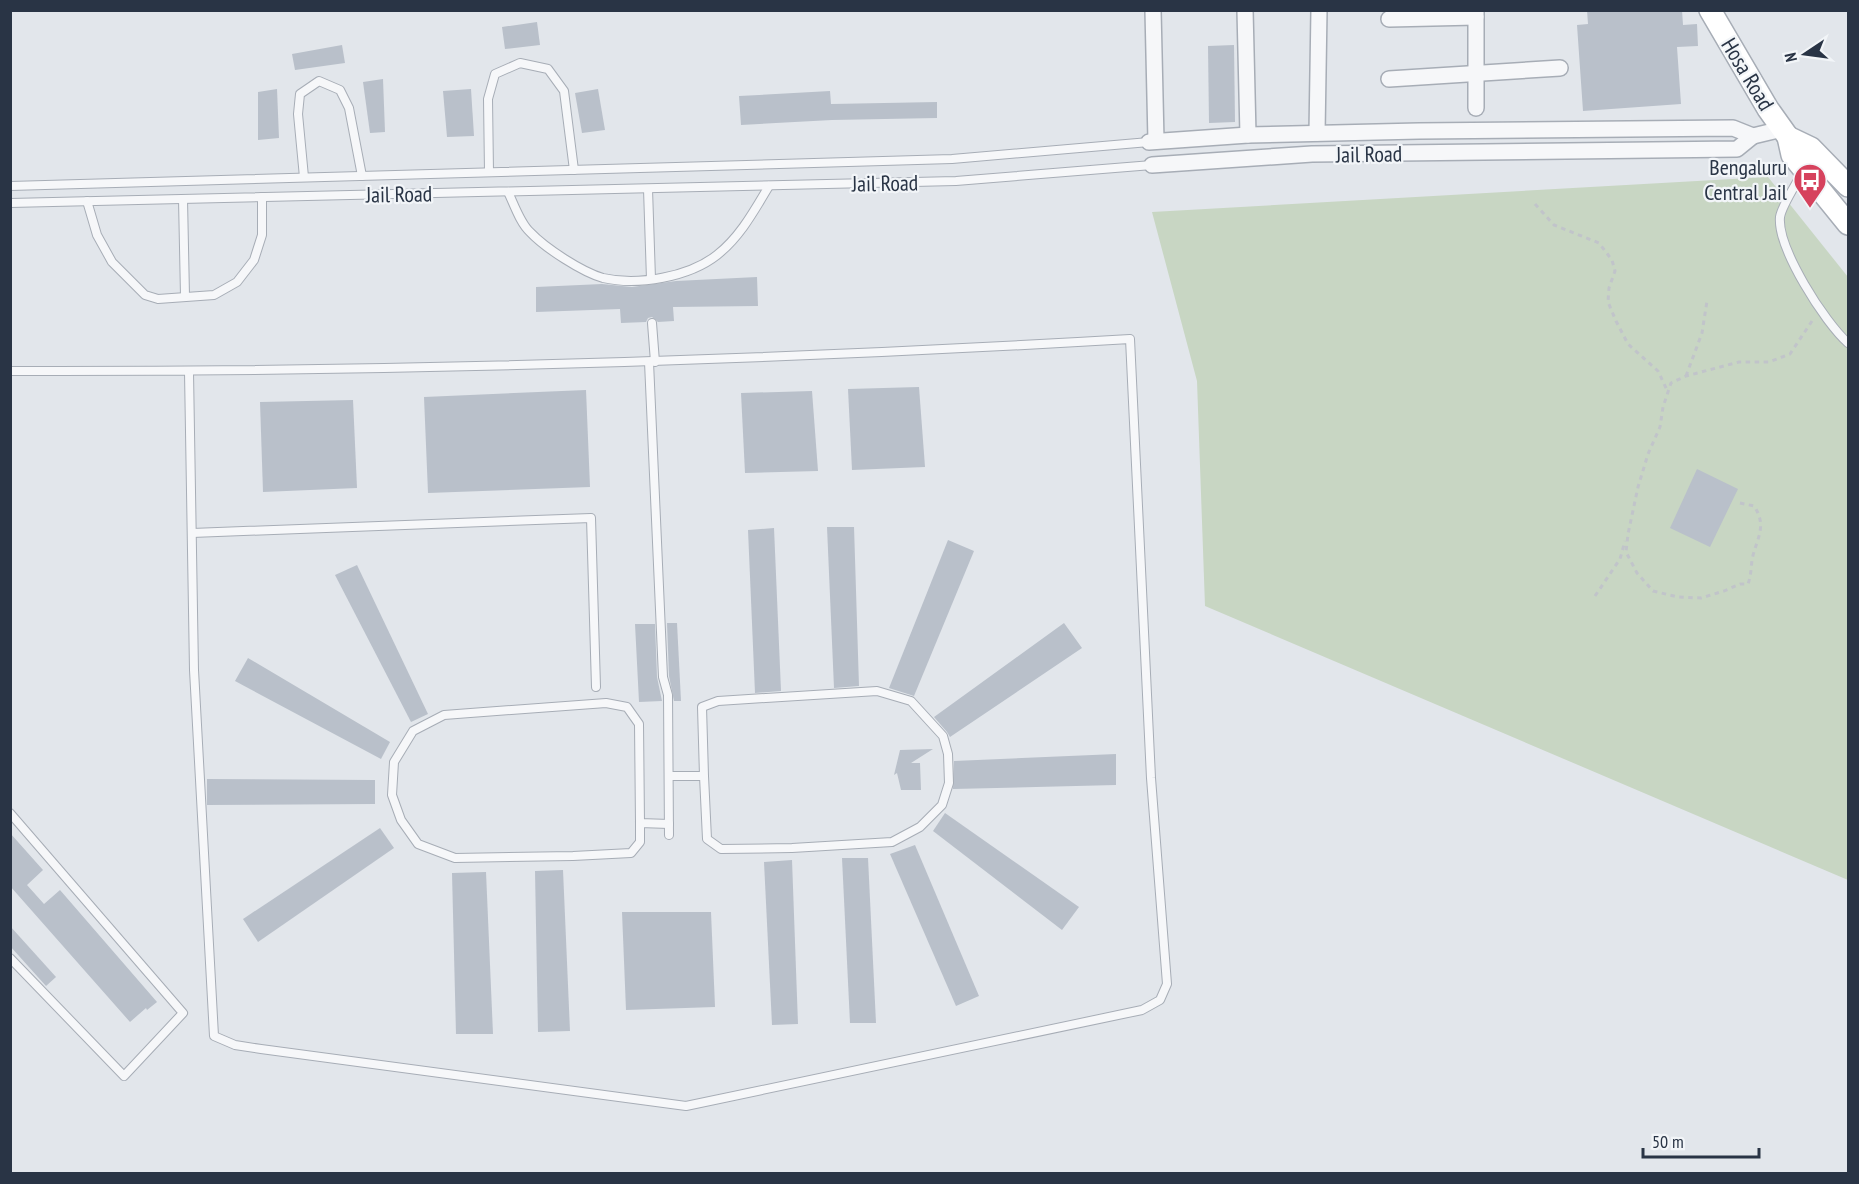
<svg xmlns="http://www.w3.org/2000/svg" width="1859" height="1184" font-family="'PT Sans Narrow',sans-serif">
<rect width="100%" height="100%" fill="#e2e6eb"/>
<polygon fill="#c8d6c3" points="1768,177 1848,277 1848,880 1205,606 1197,381 1152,212"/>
<g fill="#b9c0ca">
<polygon points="1587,10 1682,10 1683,25 1697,24 1698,46 1677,47 1681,104 1583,111 1577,25 1588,24"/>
<polygon points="537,22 540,45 505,49 502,27"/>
<polygon points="342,45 345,63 295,70 292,54"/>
<polygon points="1234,45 1235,122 1209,123 1208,46"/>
<polygon points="383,79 385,132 370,133 363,82"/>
<polygon points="277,89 279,138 258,140 258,92"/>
<polygon points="471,89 474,136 447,137 443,91"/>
<polygon points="598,89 605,130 582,133 575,93"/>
<polygon points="830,91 831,104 937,102 937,118 832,120 741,125 739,96"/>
<polygon points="757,277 758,306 673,307 674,321 658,322 652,317 648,318 646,322 621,323 620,309 536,312 536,287 602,284 632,287 676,281"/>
<polygon points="919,387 925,467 852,470 848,389"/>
<polygon points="586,390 590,487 428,493 424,397"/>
<polygon points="812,391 818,471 745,473 741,393"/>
<polygon points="353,400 357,488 263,492 260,402"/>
<polygon points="1697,469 1738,489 1710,547 1670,528"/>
<polygon points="827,527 854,527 859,686 834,688"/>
<polygon points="774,528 781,691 755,693 748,530"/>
<polygon points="948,540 974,551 914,696 889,688"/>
<polygon points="357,565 428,714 411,722 335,575"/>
<polygon points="667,623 677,623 681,701 674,701 669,676"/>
<polygon points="1064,623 1082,648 950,737 947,732 934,717"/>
<polygon points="635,624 655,624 657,677 662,701 639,702"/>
<polygon points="248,658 390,742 381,759 235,681"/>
<polygon points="933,749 911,763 920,763 921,790 901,790 897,773 894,775 900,750"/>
<polygon points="1116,754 1116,785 953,789 954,761"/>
<polygon points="207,779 375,780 375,804 207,805"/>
<polygon points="945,813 1079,907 1062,930 933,831"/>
<polygon points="380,828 394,848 258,942 243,919"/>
<polygon points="10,833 43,870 27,885 44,904 60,890 157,1002 147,1010 146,1008 130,1022 10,886"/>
<polygon points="915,845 979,996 956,1006 890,854"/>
<polygon points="842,858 868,858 876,1023 850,1023"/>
<polygon points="792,860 798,1024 772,1025 764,862"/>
<polygon points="563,870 570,1031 538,1032 535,871"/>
<polygon points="486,872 493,1034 456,1034 452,873"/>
<polygon points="622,912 711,912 715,1007 626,1010"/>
<polygon points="10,926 56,977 46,986 10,946"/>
</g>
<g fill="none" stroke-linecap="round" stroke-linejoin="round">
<g stroke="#a7adb6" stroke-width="10">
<g id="lane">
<path d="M1803,171C1797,183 1782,205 1780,217C1777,248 1825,323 1848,343"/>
<polyline points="489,172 488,99 495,74 520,63 548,69 564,91 574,170"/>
<polyline points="304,177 298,114 300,94 319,81 340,90 349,108 362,176"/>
<polyline points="10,186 952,159 1149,142"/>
<polyline points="648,189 651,279"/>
<path d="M508,192C514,204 520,223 530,232C545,248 582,272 603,278C638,286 689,277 717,255C740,237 754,211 769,186"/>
<polyline points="183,199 185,296"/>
<polyline points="87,201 97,235 112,262 145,295 158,299 214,295 237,282 254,260 262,235 262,197"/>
<polyline points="10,203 956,181 1152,165"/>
<polyline points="652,323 655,362"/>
<polyline points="649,362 663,677 668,695 669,835"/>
<path d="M10,371C384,372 757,361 1130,339L1151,778L1167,984L1160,1000L1142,1010L686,1106L261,1049L235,1045L214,1036L194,670L189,372"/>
<polyline points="192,533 591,518 596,687"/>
<polyline points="669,776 704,776 702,707 718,701 877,691 911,701 943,736 948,754 949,783 942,805 920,827 892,842 792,848 721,849 707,839 704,776"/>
<polyline points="10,813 183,1013 124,1076 10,958"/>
<polyline points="640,823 639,724 627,707 606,703 444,715 413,731 394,762 392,795 401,820 418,844 455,858 573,856 631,853 640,842 640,823 669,824"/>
</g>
</g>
<g stroke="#a7adb6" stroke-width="18">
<g id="street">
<polyline points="1153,10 1156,141"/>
<polyline points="1245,10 1248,135"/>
<polyline points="1476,10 1476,108"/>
<polyline points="1389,19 1476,17"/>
<polyline points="1389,79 1560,68"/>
<polyline points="1317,133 1319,10"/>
<polyline points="1149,142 1248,135 1419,131 1733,128 1753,136 1782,129"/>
<polyline points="1152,165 1312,154 1737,149 1753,136"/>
</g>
</g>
<g stroke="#a7adb6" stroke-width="24">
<g id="secondary">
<polyline points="1710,10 1768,109 1788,137 1792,155 1848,224"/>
<polyline points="1788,137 1811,148 1848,186"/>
</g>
</g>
<g stroke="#c1c4ca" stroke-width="3" stroke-dasharray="4.5 4.5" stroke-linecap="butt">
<polyline points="1535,204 1554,225 1599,243 1612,260 1615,271 1609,288 1608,302 1616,321 1628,344 1658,371 1667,390"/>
<polyline points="1686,376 1702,333 1707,301"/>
<path d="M1740,503L1754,506C1768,527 1756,539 1752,560C1751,568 1751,576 1748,584H1740L1724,591L1701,598L1678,597L1653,591L1637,573L1626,552L1628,534L1638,487L1648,454L1660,427L1663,407L1671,383L1686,376L1739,362H1769L1790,354L1814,318"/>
<polyline points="1595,596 1620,559 1625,541"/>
</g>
<use href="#lane" stroke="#f6f7f9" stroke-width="8"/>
<use href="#street" stroke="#f6f7f9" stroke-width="15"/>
<use href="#secondary" stroke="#fff" stroke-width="21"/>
</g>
<defs>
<g id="bus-pin" transform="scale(1.725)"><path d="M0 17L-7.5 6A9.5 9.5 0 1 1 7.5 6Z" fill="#d6425d" stroke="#f2f5f8"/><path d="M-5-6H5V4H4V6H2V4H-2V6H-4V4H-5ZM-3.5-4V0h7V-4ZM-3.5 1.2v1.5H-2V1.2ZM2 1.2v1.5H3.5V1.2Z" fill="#fff"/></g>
</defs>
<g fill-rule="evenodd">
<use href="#bus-pin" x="1810" y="180"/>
</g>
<g text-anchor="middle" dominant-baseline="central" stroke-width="4.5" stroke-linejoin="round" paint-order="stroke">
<g font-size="22" fill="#293445" stroke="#f2f5f8">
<text transform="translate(1748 74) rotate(59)">Hosa Road</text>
<text transform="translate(1369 154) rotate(-1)">Jail Road</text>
<text transform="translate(885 183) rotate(-1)">Jail Road</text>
<text transform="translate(399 194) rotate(-1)">Jail Road</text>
</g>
<g font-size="22" fill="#293445" stroke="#f2f5f8" text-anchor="end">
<text x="1787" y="167">Bengaluru<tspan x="1787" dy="25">Central Jail</tspan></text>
</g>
</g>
<rect width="1859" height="1184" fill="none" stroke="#293445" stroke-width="24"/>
<g transform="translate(1805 54) rotate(257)" stroke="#f2f5f8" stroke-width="4.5" paint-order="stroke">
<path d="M0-4.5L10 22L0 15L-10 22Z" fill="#293445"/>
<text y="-9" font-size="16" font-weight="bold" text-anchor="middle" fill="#293445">N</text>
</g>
<path d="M1643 1148v9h116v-9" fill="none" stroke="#293445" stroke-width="3"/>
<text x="1652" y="1148" font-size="18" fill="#293445" stroke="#f2f5f8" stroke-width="4.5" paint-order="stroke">50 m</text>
</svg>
